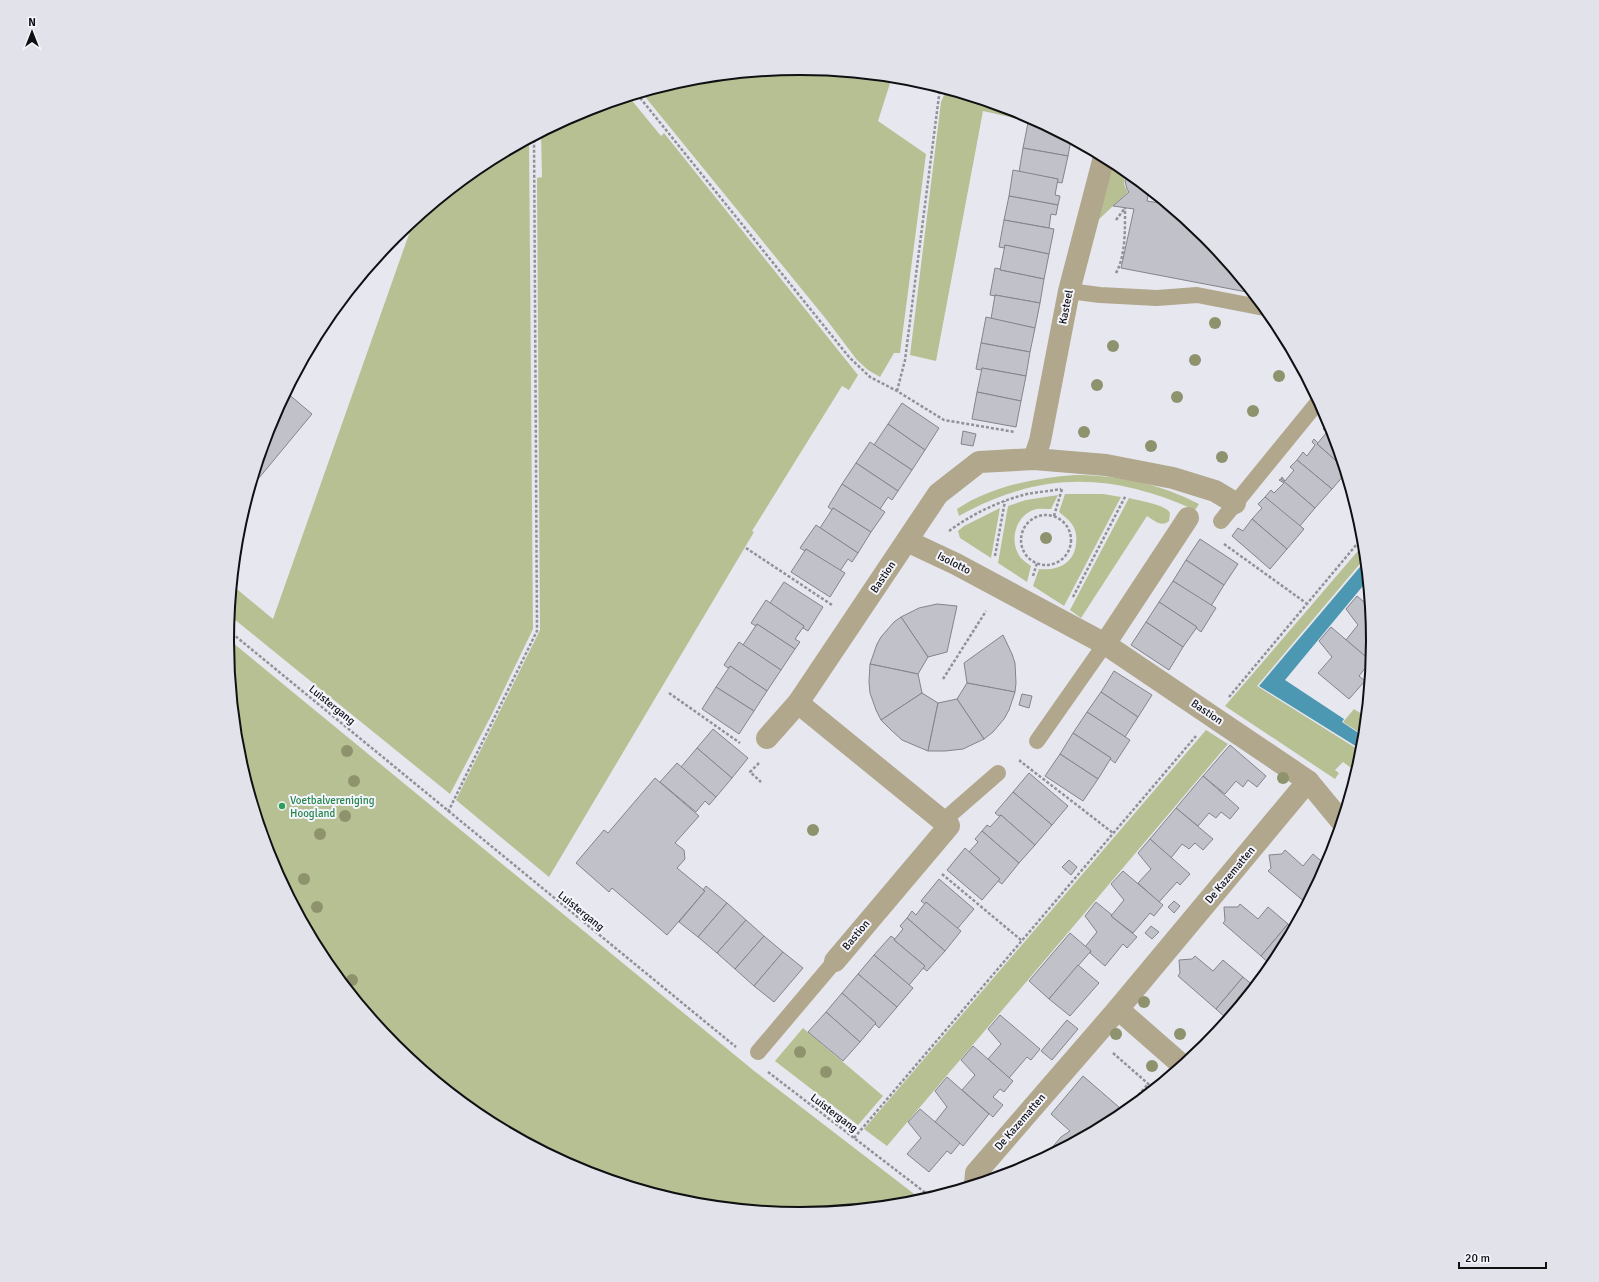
<svg xmlns="http://www.w3.org/2000/svg" width="1599" height="1282" font-family="Signika,sans-serif">
<rect width="100%" height="100%" fill="#e7e7f0"/>
<g fill="#b7c093">
<polygon points="800,68 892,77 878,121 926,154 900,353 894,353 880,377 868,370 857,360 826,319 642,93 688,79"/>
<path d="M948,93C980,100 1012,108 1041,124L983,111L936,361L910,355L941,102L944,95Z"/>
<polygon points="629,97 661,136 664,133 858,375 849,390 842,386 752,531 754,532 549,877 456,800 540,630 537,178 542,177 541,132 580,112"/>
<polygon points="529,139 533,629 492,714 450,794 229,615 232,585 273,619 414,220 481,164"/>
<path d="M1114,162L1127,172C1123,180 1123,185 1128,192L1097,221Z"/>
<path d="M1075,475C1118,475 1161,484 1199,504L1195,510C1111,472 1040,471 959,516L957,509C991,486 1035,478 1075,475Z"/>
<path d="M1065,494H1103L1121,497L1064,606L1033,586L1039,569C1057,571 1074,564 1076,544C1077,536 1076,529 1071,523C1068,519 1063,515 1059,512Z"/>
<path d="M1058,495L1051,509C1045,509 1038,508 1033,510C1014,518 1009,543 1021,558C1024,561 1028,564 1031,566L1027,582L998,563L1008,506L1026,500Z"/>
<path d="M1129,498C1139,501 1165,504 1170,513L1169,521C1161,528 1154,520 1147,516L1081,618L1070,610Z"/>
<polygon points="1000,508 991,558 960,538 958,531 964,526"/>
<polygon points="1363,545 1364,559 1257,686 1362,752 1354,776 1351,773 1354,770 1343,762 1335,770 1339,773 1335,779 1225,706"/>
<polygon points="227,638 753,1070 922,1200 911,1203 799,1214 687,1203 580,1170 481,1117 394,1046 323,959 270,860 237,753"/>
<polygon points="1354,709 1365,716 1363,735 1343,722"/>
<polygon points="1206,730 1228,744 887,1146 864,1129"/>
<polygon points="803,1028 883,1096 858,1125 775,1061"/>
</g>
<polygon fill="#4c97b1" points="1365,561 1367,581 1285,680 1344,719 1342,722 1363,736 1362,750 1259,686"/>
<g fill="#c1c1c9" stroke="#84848c">
<polygon points="1028,123 1046,126 1071,139 1068,156 1023,148"/>
<polygon points="1023,148 1068,156 1062,183 1057,182 1058,179 1019,172"/>
<polygon points="1013,170 1058,179 1055,195 1060,196 1058,205 1009,196"/>
<polygon points="1129,173 1151,192 1148,195 1147,201 1166,204 1205,236 1252,293 1121,268 1134,209 1113,206 1129,192 1127,189 1125,181"/>
<polygon points="1009,196 1058,205 1056,215 1051,214 1049,228 1004,220"/>
<polygon points="1004,220 1054,229 1049,254 1005,245 1004,248 999,247"/>
<polygon points="1005,245 1049,254 1044,279 1000,270"/>
<polygon points="995,268 1000,269 1000,270 1044,279 1040,303 995,295 995,296 990,295"/>
<polygon points="995,295 1040,303 1035,328 991,319"/>
<polygon points="986,317 1035,328 1030,352 981,343"/>
<polygon points="981,343 1030,352 1026,376 982,368 981,370 976,369"/>
<polygon points="982,368 1026,376 1021,401 977,392"/>
<polygon points="286,392 312,414 249,490 270,422"/>
<polygon points="977,392 1021,401 1016,427 972,419"/>
<polygon points="902,403 939,428 925,450 888,424"/>
<polygon points="1329,422 1342,466 1317,444 1327,432 1323,429"/>
<polygon points="888,424 925,450 912,470 874,445"/>
<polygon points="963,431 976,434 973,446 961,444"/>
<polygon points="1314,439 1318,443 1317,444 1342,466 1345,474 1332,489 1297,460 1303,452 1307,456 1315,445 1312,442"/>
<polygon points="870,442 912,470 898,491 856,463"/>
<polygon points="1297,460 1332,489 1315,508 1281,479 1282,477 1285,481 1294,470 1290,467"/>
<polygon points="856,463 898,491 892,500 888,497 880,509 842,484"/>
<polygon points="1281,479 1315,508 1299,527 1265,497 1271,490 1274,493 1284,483 1279,480"/>
<polygon points="842,484 885,512 871,532 833,508 832,510 828,507"/>
<polygon points="1265,497 1304,529 1287,549 1252,519 1262,508 1258,504"/>
<polygon points="833,508 871,532 858,553 820,528"/>
<polygon points="1252,519 1287,549 1270,569 1232,536 1238,528 1243,531"/>
<polygon points="816,525 858,553 852,562 848,559 840,571 806,549 805,551 800,548"/>
<polygon points="1200,539 1238,564 1224,585 1186,560"/>
<polygon points="806,549 845,573 830,597 791,572"/>
<polygon points="1186,560 1224,585 1211,606 1173,581"/>
<polygon points="1173,581 1216,608 1201,632 1196,628 1197,627 1159,602"/>
<polygon points="784,582 823,607 808,631 803,628 804,626 770,603"/>
<polygon points="1357,596 1369,606 1372,641 1371,653 1367,658 1346,640 1358,625 1346,609"/>
<polygon points="766,600 804,626 795,639 800,642 795,649 757,624 756,626 751,623"/>
<polygon points="1159,602 1197,627 1183,647 1146,622"/>
<polygon points="937,604 957,606 947,652 928,657 901,617 919,608"/>
<polygon points="901,617 928,657 918,674 870,664 877,644 881,637 894,622"/>
<polygon points="1146,622 1183,647 1169,670 1131,645"/>
<polygon points="757,624 795,649 781,670 743,645"/>
<polygon points="1331,627 1371,661 1359,676 1365,681 1349,699 1318,673 1332,657 1319,641"/>
<polygon points="1003,635 1012,654 1015,663 1016,683 1015,692 967,683 964,663"/>
<polygon points="739,642 781,670 767,691 730,666 728,668 724,665"/>
<polygon points="870,664 918,674 922,693 881,720 876,710 870,693 869,682"/>
<polygon points="730,666 767,691 754,711 716,687"/>
<polygon points="1114,671 1152,695 1138,717 1101,692"/>
<polygon points="967,683 1015,692 1009,710 1004,719 993,732 984,739 957,699"/>
<polygon points="716,687 754,711 739,734 702,709"/>
<polygon points="1101,692 1138,717 1125,737 1087,712"/>
<polygon points="922,693 938,703 928,751 902,740 891,730 881,720"/>
<polygon points="1022,694 1032,696 1029,708 1019,705"/>
<polygon points="957,699 984,739 963,749 945,751 928,751 938,703"/>
<polygon points="1087,712 1130,740 1115,763 1110,759 1111,758 1073,733"/>
<polygon points="713,729 748,758 732,778 697,748"/>
<polygon points="1073,733 1111,758 1098,779 1060,754"/>
<polygon points="1230,745 1266,776 1257,787 1248,780 1243,787 1236,781 1225,794 1203,776"/>
<polygon points="697,748 732,778 716,797 681,767"/>
<polygon points="1060,754 1098,779 1083,801 1045,776"/>
<polygon points="677,763 716,797 709,805 705,801 696,812 660,782"/>
<polygon points="1029,773 1068,806 1052,825 1013,792"/>
<polygon points="1203,776 1239,808 1230,819 1221,812 1216,818 1209,813 1198,826 1176,808"/>
<polygon points="655,778 699,816 675,843 684,850 685,859 677,868 705,891 667,935 612,888 609,892 576,863 604,830 608,833"/>
<polygon points="1013,792 1052,825 1035,845 1001,815 999,816 995,813"/>
<polygon points="1176,808 1213,839 1203,850 1195,843 1189,849 1182,844 1171,858 1150,839"/>
<polygon points="1001,815 1035,845 1019,863 982,831 987,825 990,827"/>
<polygon points="982,831 1019,863 1002,884 998,881 1000,879 969,852 978,842 975,839"/>
<polygon points="1150,839 1190,874 1180,885 1177,882 1159,902 1138,883 1151,869 1138,853"/>
<polygon points="965,848 1000,879 982,900 947,870"/>
<polygon points="1285,850 1303,866 1313,854 1326,865 1306,903 1268,871 1271,868 1269,855 1282,854"/>
<polygon points="1069,860 1077,867 1071,875 1062,867"/>
<polygon points="1123,871 1163,905 1154,916 1150,913 1133,933 1111,916 1124,900 1111,884"/>
<polygon points="939,879 974,909 957,929 926,902 925,904 921,901"/>
<polygon points="706,886 727,903 698,937 679,922 705,891 703,890"/>
<polygon points="1174,901 1180,906 1174,913 1168,907"/>
<polygon points="926,902 961,931 945,951 907,918 912,911 916,915"/>
<polygon points="1096,902 1112,915 1111,916 1137,937 1127,948 1123,944 1105,966 1090,953 1091,951 1085,947 1097,932 1085,916"/>
<polygon points="727,903 746,920 717,953 698,937"/>
<polygon points="1240,904 1258,919 1268,907 1288,924 1261,956 1223,923 1225,921 1224,907 1238,907"/>
<polygon points="907,918 945,951 927,971 923,968 925,966 894,940 903,929 900,926"/>
<polygon points="746,920 764,936 735,969 717,953"/>
<polygon points="1288,924 1293,928 1276,960 1271,965 1261,956"/>
<polygon points="1151,926 1159,932 1152,939 1145,933"/>
<polygon points="1070,933 1091,951 1049,999 1029,981"/>
<polygon points="764,936 783,952 754,986 735,969"/>
<polygon points="891,936 895,939 894,940 925,966 909,985 874,955"/>
<polygon points="783,952 803,968 774,1002 754,986"/>
<polygon points="874,955 913,988 897,1007 858,974"/>
<polygon points="1195,956 1213,971 1223,960 1243,977 1216,1009 1178,976 1180,973 1179,960 1192,959"/>
<polygon points="1078,965 1099,983 1070,1016 1049,999"/>
<polygon points="858,974 897,1007 879,1028 875,1024 876,1023 842,993"/>
<polygon points="1243,977 1254,986 1227,1019 1216,1009"/>
<polygon points="842,993 876,1023 860,1042 826,1012"/>
<polygon points="826,1012 860,1042 843,1061 808,1032"/>
<polygon points="1000,1015 1040,1049 1031,1060 1027,1057 1009,1078 988,1059 1001,1044 988,1029"/>
<polygon points="1067,1020 1078,1029 1052,1060 1041,1051"/>
<polygon points="973,1046 1013,1081 1004,1092 1000,1089 993,1097 1003,1105 993,1117 962,1090 975,1075 961,1060"/>
<polygon points="1083,1076 1120,1108 1113,1117 1115,1119 1044,1157 1061,1137 1070,1131 1051,1114"/>
<polygon points="947,1077 989,1114 963,1146 935,1122 947,1107 935,1091"/>
<polygon points="920,1109 960,1143 951,1154 947,1151 929,1172 907,1154 921,1138 908,1122"/>
</g>
<g fill="none" stroke-linecap="round" stroke-linejoin="round">
<g stroke="#919197" stroke-width="2.5" stroke-dasharray="3 2" stroke-linecap="butt">
<polyline points="637,94 849,357 870,377 897,391 944,420 1015,432"/>
<polyline points="1116,220 1125,208"/>
<path d="M1116,273C1126,255 1125,227 1125,208"/>
<polyline points="897,391 905,360 940,88"/>
<circle cx="1046" cy="540" r="25"/>
<polyline points="1054,516 1062,489"/>
<path d="M949,531C972,514 999,501 1027,494C1038,492 1050,491 1061,489"/>
<polyline points="1224,544 1306,603"/>
<polyline points="746,548 832,605"/>
<polyline points="995,556 1005,501"/>
<polyline points="1033,576 1037,563"/>
<polyline points="1073,597 1126,495"/>
<polyline points="228,630 736,1047"/>
<polyline points="943,679 986,611"/>
<polyline points="669,693 740,743"/>
<polyline points="1229,697 1362,538"/>
<polyline points="1021,760 1020,761 1113,833"/>
<polyline points="759,763 750,772 761,782"/>
<polyline points="448,812 537,631 534,136"/>
<polyline points="942,874 1021,940"/>
<polyline points="1113,1053 1153,1088"/>
<polyline points="768,1072 931,1197"/>
<polyline points="1122,1114 1148,1084"/>
<polyline points="854,1138 1196,736"/>
</g>
<g stroke="#b1a78d" stroke-width="16">
<polyline points="1069,291 1100,295 1157,298 1197,295 1264,308"/>
<polyline points="1221,521 1318,402"/>
<polyline points="1037,741 1105,644"/>
<polyline points="943,821 998,773"/>
<polyline points="758,1052 835,961"/>
</g>
<g stroke="#b1a78d" stroke-width="22">
<polyline points="1034,459 1040,441 1069,291 1104,157"/>
<polyline points="907,541 956,564 1105,644 1308,781"/>
<polyline points="1105,644 1188,518"/>
<polyline points="767,738 798,703"/>
<polyline points="835,961 949,826 798,703 938,494 979,462 1034,459 1106,465 1173,478 1215,491 1235,503"/>
<polyline points="1118,1009 1182,1065"/>
<polyline points="975,1184 976,1173 1118,1009 1308,781 1341,821"/>
</g>
</g>
<g fill="#8e936e">
<circle cx="1215" cy="323" r="6"/>
<circle cx="1113" cy="346" r="6"/>
<circle cx="1195" cy="360" r="6"/>
<circle cx="1279" cy="376" r="6"/>
<circle cx="1097" cy="385" r="6"/>
<circle cx="1177" cy="397" r="6"/>
<circle cx="1253" cy="411" r="6"/>
<circle cx="1084" cy="432" r="6"/>
<circle cx="1151" cy="446" r="6"/>
<circle cx="1222" cy="457" r="6"/>
<circle cx="1046" cy="538" r="6"/>
<circle cx="347" cy="751" r="6"/>
<circle cx="1283" cy="778" r="6"/>
<circle cx="354" cy="781" r="6"/>
<circle cx="345" cy="816" r="6"/>
<circle cx="813" cy="830" r="6"/>
<circle cx="320" cy="834" r="6"/>
<circle cx="304" cy="879" r="6"/>
<circle cx="317" cy="907" r="6"/>
<circle cx="352" cy="980" r="6"/>
<circle cx="1144" cy="1002" r="6"/>
<circle cx="1116" cy="1034" r="6"/>
<circle cx="1180" cy="1034" r="6"/>
<circle cx="800" cy="1052" r="6"/>
<circle cx="1152" cy="1066" r="6"/>
<circle cx="826" cy="1072" r="6"/>
</g>
<circle fill="#2e9e5b" stroke="#f4f5fd" stroke-width="1.5" cx="282" cy="806" r="4"/>
<g text-anchor="middle" dominant-baseline="central" stroke-width="4" stroke-linejoin="round" paint-order="stroke">
<g font-size="11" fill="#101013" stroke="#f4f5fd">
<text transform="translate(1066 307) rotate(-79)">Kasteel</text>
<text transform="translate(954 563) rotate(27)">Isolotto</text>
<text transform="translate(883 577) rotate(-56)">Bastion</text>
<text transform="translate(332 705) rotate(39)">Luistergang</text>
<text transform="translate(1207 712) rotate(34)">Bastion</text>
<text transform="translate(1230 875) rotate(-50)">De Kazematten</text>
<text transform="translate(581 911) rotate(39)">Luistergang</text>
<text transform="translate(856 935) rotate(-50)">Bastion</text>
<text transform="translate(834 1113) rotate(37)">Luistergang</text>
<text transform="translate(1020 1122) rotate(-49)">De Kazematten</text>
</g>
<g font-size="11" fill="#27864d" stroke="#f4f5fd" text-anchor="start">
<text x="290" y="800">Voetbalvereniging<tspan x="290" dy="13">Hoogland</tspan></text>
</g>
</g>
<path d="M0 0H1599V1282H0ZM234 641a566 566 0 1 1 1132 0a566 566 0 1 1-1132 0Z" fill="#e2e3ea" fill-rule="evenodd"/>
<path fill="none" stroke="#101013" stroke-width="2" d="M234 641a566 566 0 1 1 1132 0a566 566 0 1 1-1132 0Z"/>
<g transform="translate(32 32)" stroke="#f4f5fd" stroke-width="3" paint-order="stroke">
<path d="M0-3L7 15L0 10L-7 15Z" fill="#101013"/>
<text y="-6" font-size="11" font-weight="bold" text-anchor="middle" fill="#101013">N</text>
</g>
<path d="M1459 1262v6h87v-6" fill="none" stroke="#101013" stroke-width="2"/>
<text x="1465" y="1262" font-size="12" fill="#101013" stroke="#f4f5fd" stroke-width="3" paint-order="stroke">20 m</text>
</svg>
